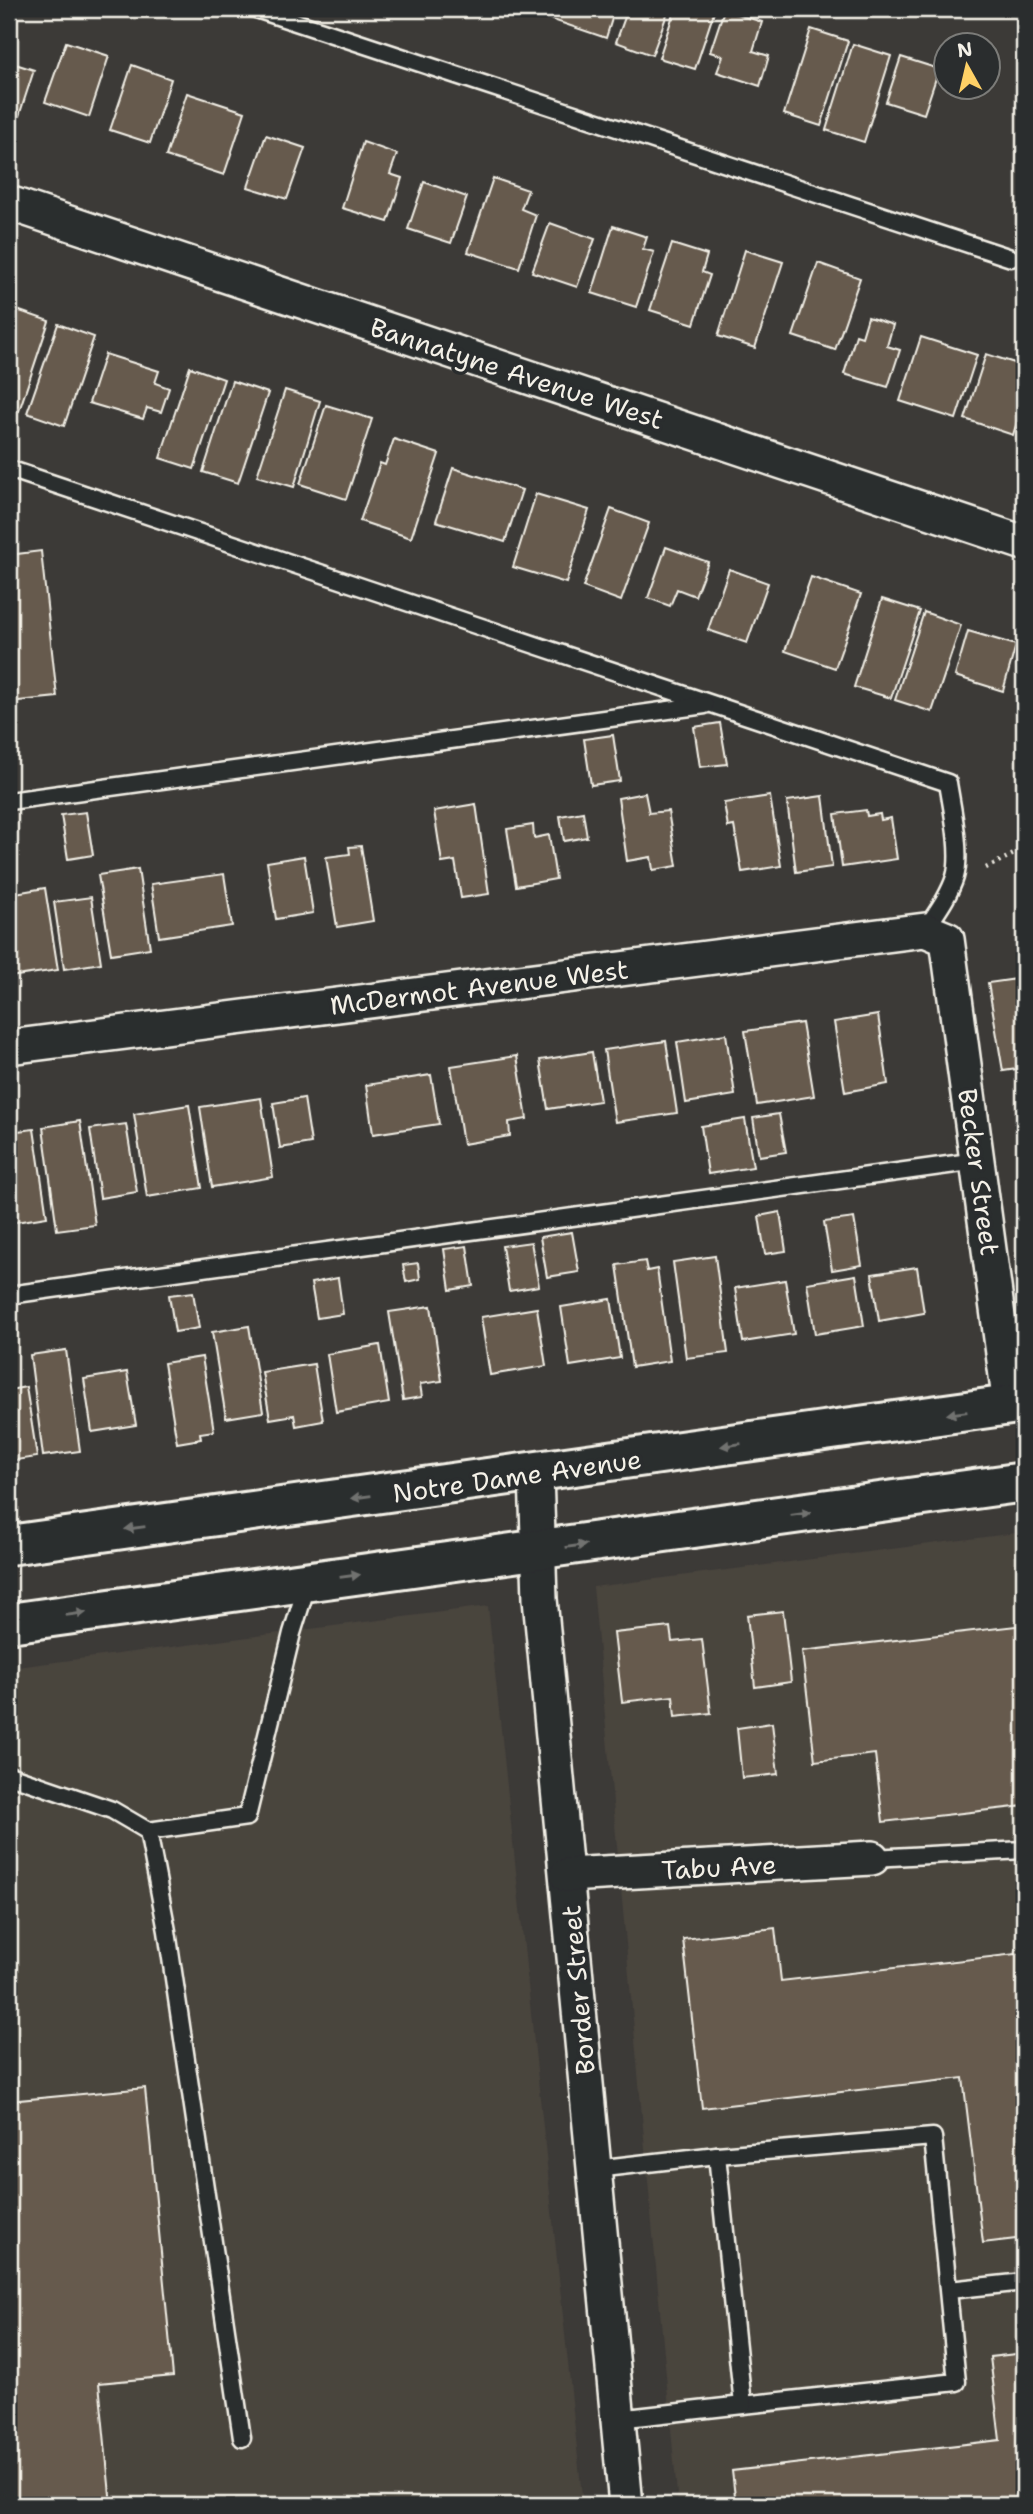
<svg xmlns="http://www.w3.org/2000/svg" width="1033" height="2514" font-family="'Shantell Sans',sans-serif">
<rect width="100%" height="100%" fill="#3c3a37"/>
<filter id="ink" filterUnits="userSpaceOnUse"><feTurbulence type="fractalNoise" baseFrequency=".0143" numOctaves="2"/><feDisplacementMap in="SourceGraphic" scale="14" xChannelSelector="R" yChannelSelector="G"/><feConvolveMatrix kernelMatrix="1 2 1 2 8 2 1 2 1" color-interpolation-filters="sRGB"/></filter>
<g filter="url(#ink)">
<g fill="#49443e">
<polygon points="1024,1532 1024,2505 678,2505 593,1587"/>
<polygon points="488,1606 583,2505 9,2505 9,1668"/>
</g>
<g fill="#665a4d" stroke="#f4f1e8" stroke-width="2">
<polygon points="554,9 615,9 606,38 550,19"/>
<polygon points="628,9 669,9 652,55 616,42"/>
<polygon points="675,9 715,9 695,69 659,58"/>
<polygon points="724,10 762,22 753,51 769,56 760,86 717,72 723,56 710,52"/>
<polygon points="811,29 848,41 821,126 784,114"/>
<polygon points="66,42 109,56 89,117 45,102"/>
<polygon points="853,44 891,56 864,142 826,130"/>
<polygon points="901,57 939,69 924,114 886,102"/>
<polygon points="9,62 34,70 19,116 9,112"/>
<polygon points="132,65 171,79 150,143 110,130"/>
<polygon points="187,93 245,112 224,175 166,156"/>
<polygon points="266,135 305,148 287,199 248,187"/>
<polygon points="363,142 397,154 390,174 402,178 388,222 342,208"/>
<polygon points="493,178 528,190 521,209 536,215 519,268 468,252"/>
<polygon points="424,182 467,197 451,243 408,229"/>
<polygon points="550,223 595,239 577,287 532,272"/>
<polygon points="613,226 647,237 643,249 654,252 636,307 592,293"/>
<polygon points="672,244 707,255 702,272 710,275 694,324 650,310"/>
<polygon points="745,250 783,262 755,348 718,336"/>
<polygon points="818,263 860,278 835,350 793,336"/>
<polygon points="14,309 49,321 19,411 9,408 9,324"/>
<polygon points="868,317 893,325 887,346 900,350 888,387 844,374 856,335 862,337"/>
<polygon points="58,324 94,337 64,426 27,413"/>
<polygon points="921,337 977,355 956,419 900,401"/>
<polygon points="105,354 159,371 155,383 169,388 161,412 147,408 143,419 89,403"/>
<polygon points="986,354 1024,366 1019,380 1024,382 1024,399 1013,435 965,419"/>
<polygon points="190,367 224,379 194,469 160,458"/>
<polygon points="232,381 268,393 238,483 203,472"/>
<polygon points="285,390 320,401 294,487 257,476"/>
<polygon points="326,405 372,419 346,499 300,484"/>
<polygon points="394,439 439,454 411,538 360,521 380,463 385,465"/>
<polygon points="453,468 522,490 505,542 436,521"/>
<polygon points="536,494 589,510 566,583 513,567"/>
<polygon points="611,509 649,523 621,601 583,587"/>
<polygon points="666,547 708,562 695,596 677,589 670,606 648,598"/>
<polygon points="41,551 57,697 9,702 9,555"/>
<polygon points="729,569 768,583 747,643 708,630"/>
<polygon points="811,577 861,594 835,668 785,651"/>
<polygon points="882,599 920,611 891,698 854,687"/>
<polygon points="924,612 961,625 932,712 895,700"/>
<polygon points="968,631 1016,645 1003,691 955,676"/>
<polygon points="720,723 727,764 700,767 694,727"/>
<polygon points="613,735 620,781 591,785 584,739"/>
<polygon points="645,793 649,813 668,811 677,866 653,870 651,857 627,861 618,798"/>
<polygon points="770,796 781,866 742,872 734,826 728,827 724,803"/>
<polygon points="823,796 832,867 796,872 787,801"/>
<polygon points="476,804 489,894 461,898 455,861 442,863 434,811"/>
<polygon points="866,810 867,816 880,814 881,820 891,818 897,859 842,867 835,814"/>
<polygon points="86,812 93,855 68,859 61,815"/>
<polygon points="583,812 587,837 564,841 560,816"/>
<polygon points="533,825 534,838 549,835 556,879 516,886 507,829"/>
<polygon points="361,846 373,921 337,927 326,857 350,854 349,847"/>
<polygon points="304,856 313,913 276,919 267,862"/>
<polygon points="138,869 150,948 111,954 98,875"/>
<polygon points="224,874 232,926 159,937 151,884"/>
<polygon points="45,888 58,970 9,977 9,894"/>
<polygon points="91,897 101,963 64,969 54,902"/>
<polygon points="1024,978 1024,1068 1003,1071 988,983"/>
<polygon points="878,1015 888,1084 845,1092 834,1022"/>
<polygon points="802,1023 814,1096 757,1105 745,1031"/>
<polygon points="726,1034 735,1095 686,1103 677,1042"/>
<polygon points="666,1041 677,1113 615,1122 604,1050"/>
<polygon points="592,1052 600,1101 548,1109 540,1060"/>
<polygon points="517,1056 527,1119 509,1122 510,1136 463,1144 451,1066"/>
<polygon points="431,1075 439,1124 373,1134 366,1085"/>
<polygon points="261,1098 273,1177 212,1187 200,1107"/>
<polygon points="304,1098 311,1143 280,1148 273,1103"/>
<polygon points="189,1105 202,1188 147,1197 134,1114"/>
<polygon points="779,1114 786,1152 759,1156 753,1118"/>
<polygon points="745,1119 753,1167 708,1174 701,1126"/>
<polygon points="80,1121 95,1225 57,1230 43,1127"/>
<polygon points="126,1124 137,1192 100,1198 90,1129"/>
<polygon points="34,1129 47,1217 9,1223 9,1132"/>
<polygon points="780,1212 786,1251 765,1254 759,1216"/>
<polygon points="854,1218 862,1265 832,1270 824,1222"/>
<polygon points="572,1232 579,1272 547,1277 540,1237"/>
<polygon points="531,1242 539,1286 509,1291 502,1246"/>
<polygon points="467,1246 473,1286 450,1290 444,1249"/>
<polygon points="715,1256 728,1353 686,1358 673,1262"/>
<polygon points="645,1261 647,1271 657,1269 670,1361 632,1367 617,1265"/>
<polygon points="418,1263 420,1279 406,1282 403,1265"/>
<polygon points="917,1267 924,1313 879,1321 872,1274"/>
<polygon points="856,1275 864,1326 815,1334 807,1283"/>
<polygon points="338,1278 343,1314 317,1318 311,1283"/>
<polygon points="785,1280 794,1334 743,1342 735,1288"/>
<polygon points="193,1292 199,1328 175,1332 169,1295"/>
<polygon points="611,1299 620,1358 570,1366 561,1307"/>
<polygon points="431,1306 442,1381 420,1384 422,1397 403,1400 389,1312"/>
<polygon points="537,1308 546,1366 490,1375 481,1317"/>
<polygon points="249,1326 263,1412 226,1418 212,1332"/>
<polygon points="380,1345 389,1403 336,1412 327,1354"/>
<polygon points="66,1350 80,1451 43,1456 30,1355"/>
<polygon points="202,1357 214,1431 200,1433 201,1439 177,1443 164,1363"/>
<polygon points="314,1364 323,1421 296,1426 294,1415 270,1419 262,1372"/>
<polygon points="127,1372 136,1425 92,1432 84,1379"/>
<polygon points="26,1387 37,1457 9,1461 9,1390"/>
<polygon points="783,1611 791,1682 755,1687 747,1615"/>
<polygon points="1024,1625 1024,1806 883,1822 875,1754 815,1761 802,1651"/>
<polygon points="670,1627 672,1642 702,1639 711,1713 675,1717 673,1696 622,1702 614,1633"/>
<polygon points="772,1723 778,1774 742,1778 737,1728"/>
<polygon points="775,1928 781,1981 1024,1953 1024,2238 983,2243 963,2078 702,2108 683,1939"/>
<polygon points="145,2088 173,2376 99,2383 111,2505 9,2505 9,2101"/>
<polygon points="1024,2353 1024,2505 736,2505 732,2471 1000,2440 990,2357"/>
</g>
<g fill="none" stroke-linecap="round" stroke-linejoin="round">
<g stroke="#f4f1e8" stroke-width="21">
<g id="service">
<polyline points="256,9 1011,258"/>
<path d="M9,469L948,783C952,808 962,853 955,877C949,896 936,913 925,930"/>
<polyline points="9,801 705,705"/>
<polyline points="9,1295 977,1161"/>
<polyline points="9,1775 112,1810 148,1831 167,1931 242,2438"/>
<polyline points="148,1831 247,1817 292,1633 308,1582"/>
<polyline points="872,1858 1024,1850"/>
<polyline points="717,2155 933,2137 957,2382 743,2405"/>
<polyline points="595,2169 717,2155 743,2405 618,2419"/>
<polyline points="949,2290 1024,2282"/>
</g>
</g>
<g stroke="#f4f1e8" stroke-width="38">
<g id="minor">
<polyline points="9,203 1024,543"/>
<polyline points="9,1047 925,930 947,939 1010,1405"/>
<polyline points="536,1473 540,1599 626,2505"/>
<polyline points="567,1875 872,1858"/>
</g>
</g>
<g stroke="#f4f1e8" stroke-width="44">
<g id="secondary">
<polyline points="9,1545 1024,1403"/>
<polyline points="9,1623 1024,1482"/>
</g>
</g>
<polyline stroke="#f4f1e8" stroke-width="4.5" stroke-dasharray="2 5" stroke-linecap="butt" points="986,868 1024,849"/>
<use href="#service" stroke="#2a2d2e" stroke-width="16"/>
<use href="#minor" stroke="#2a2d2e" stroke-width="33"/>
<use href="#secondary" stroke="#2a2d2e" stroke-width="38"/>
</g>
<defs><path id="oneway-solid" d="M-6-.8H1V-3.2L6.5 0L1 3.2V.8H-6Z" transform="scale(1.75)"/></defs>
<g fill="#71726f">
<use href="#oneway-solid" transform="translate(957 1413) rotate(172)"/>
<use href="#oneway-solid" transform="translate(731 1445) rotate(172)"/>
<use href="#oneway-solid" transform="translate(361 1497) rotate(172)"/>
<use href="#oneway-solid" transform="translate(801 1514) rotate(-8)"/>
<use href="#oneway-solid" transform="translate(135 1528) rotate(172)"/>
<use href="#oneway-solid" transform="translate(576 1546) rotate(-8)"/>
<use href="#oneway-solid" transform="translate(350 1576) rotate(-8)"/>
<use href="#oneway-solid" transform="translate(76 1614) rotate(-8)"/>
</g>
</g>
<g text-anchor="middle" dominant-baseline="central" stroke-width="7" stroke-linejoin="round" paint-order="stroke">
<g font-size="26" fill="#f4f1e8" stroke="#2a2d2e">
<text transform="translate(517 373) rotate(18)">Bannatyne Avenue West</text>
<text transform="translate(479 987) rotate(-7)">McDermot Avenue West</text>
<text transform="translate(979 1172) rotate(82)">Becker Street</text>
<text transform="translate(517 1476) rotate(-8)">Notre Dame Avenue</text>
<text transform="translate(719 1867) rotate(-3)">Tabu Ave</text>
<text transform="translate(578 1990) rotate(-95)">Border Street</text>
</g>
</g>
<rect width="1033" height="2514" fill="none" stroke="#2a2d2e" stroke-width="35"/>
<rect x="18" y="18" width="998" height="2479" fill="none" stroke="#f4f1e8" stroke-width="2.5" filter="url(#ink)"/>
<g transform="translate(967 66) rotate(352)"><circle r="33" fill="#2a2d2e" stroke="#7b7b78" stroke-width="2"/>
<path d="M0-5L12 26L0 18L-12 26Z" fill="#ffd166"/>
<text y="-10" font-size="19" font-weight="bold" text-anchor="middle" fill="#f4f1e8">N</text>
</g>
</svg>
